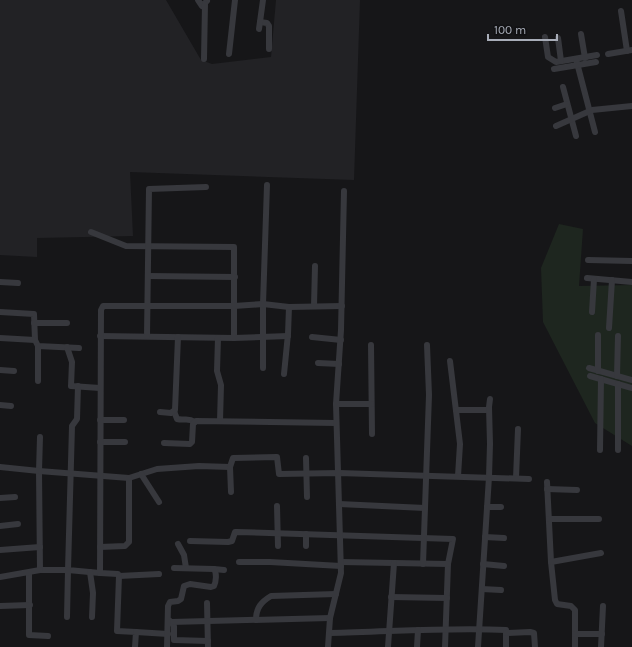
<svg xmlns="http://www.w3.org/2000/svg" width="632" height="647" font-family="Karla,sans-serif">
<rect width="100%" height="100%" fill="#161618"/>
<polygon fill="#222225" points="0,0 166,0 201,60 212,64 271,57 276,0 360,0 354,180 130,172 133,236 37,238 37,257 0,255"/>
<polygon fill="#1e261f" points="559,224 583,229 579,286 632,285 632,446 595,423 543,322 541,268"/>
<g fill="none" stroke-linecap="round" stroke-linejoin="round">
<g stroke="#37383d" stroke-width="6">
<polyline points="198,0 202,6 207,1"/>
<polyline points="621,11 627,51"/>
<polyline points="260,22 267,23 269,26 269,49"/>
<polyline points="259,29 263,0"/>
<polyline points="581,34 585,58"/>
<polyline points="545,37 548,57 556,62 597,55"/>
<polyline points="558,38 561,61"/>
<polyline points="229,54 235,0"/>
<polyline points="608,54 632,50"/>
<polyline points="204,59 205,4"/>
<polyline points="576,59 595,132"/>
<polyline points="554,69 596,62"/>
<polyline points="563,87 576,136"/>
<polyline points="555,108 567,104"/>
<polyline points="556,126 592,110 632,106"/>
<polyline points="91,232 126,246 234,247 234,338"/>
<polyline points="588,260 632,261"/>
<polyline points="148,276 235,277"/>
<polyline points="587,278 632,282"/>
<polyline points="0,282 18,283"/>
<polyline points="314,306 315,266"/>
<polyline points="0,312 34,314 35,340"/>
<polyline points="592,312 594,279"/>
<polyline points="34,323 67,323"/>
<polyline points="609,328 612,280"/>
<polyline points="100,336 234,338 288,336"/>
<polyline points="147,336 149,189 206,187"/>
<polyline points="312,337 341,340"/>
<polyline points="0,338 35,340 38,346 79,348"/>
<polyline points="218,338 217,371 221,385 220,421"/>
<polyline points="371,345 372,434"/>
<polyline points="67,347 72,362 71,386 100,388"/>
<polyline points="450,361 460,444 458,476"/>
<polyline points="318,363 339,364"/>
<polyline points="263,368 263,304 267,185"/>
<polyline points="589,368 632,380"/>
<polyline points="0,370 14,371"/>
<polyline points="598,371 598,335"/>
<polyline points="284,374 288,334 289,307"/>
<polyline points="590,376 632,388"/>
<polyline points="617,376 618,336"/>
<polyline points="38,381 38,346"/>
<polyline points="618,384 618,450"/>
<polyline points="78,386 77,419 72,426 68,570 100,573"/>
<polyline points="336,404 371,404"/>
<polyline points="0,405 11,406"/>
<polyline points="456,410 489,410"/>
<path d="M174,411L177,419C185,421 187,417 195,422"/>
<polyline points="160,412 171,413 175,410 178,337"/>
<polyline points="100,420 124,420"/>
<polyline points="40,437 39,471 40,570 68,570 67,617"/>
<polyline points="100,442 125,442"/>
<polyline points="164,443 190,444 192,442 193,424 196,421 336,423"/>
<polyline points="600,450 601,379"/>
<polyline points="306,458 307,497"/>
<polyline points="0,467 39,471 129,478 157,469 199,466 230,467"/>
<polyline points="141,474 159,502"/>
<polyline points="516,478 518,429"/>
<polyline points="547,482 551,562 555,600 557,604 571,606 575,610 575,647"/>
<polyline points="547,489 577,490"/>
<polyline points="231,492 230,467 233,458 277,457 279,474 339,473 529,479"/>
<polyline points="0,498 15,497"/>
<polyline points="339,504 425,508"/>
<polyline points="277,506 278,546"/>
<polyline points="487,507 501,507"/>
<polyline points="549,519 599,519"/>
<polyline points="0,526 18,524"/>
<polyline points="306,534 306,546"/>
<polyline points="485,537 504,538"/>
<polyline points="190,541 228,542 232,541 235,532 237,532 453,539 448,564 445,647"/>
<polyline points="178,544 184,555 186,568"/>
<polyline points="100,547 125,546 129,542 129,478"/>
<polyline points="0,550 40,547"/>
<polyline points="239,562 270,562 341,566"/>
<polyline points="341,562 448,564"/>
<polyline points="551,562 601,553"/>
<polyline points="423,564 429,395 427,345"/>
<polyline points="483,564 504,566"/>
<polyline points="214,569 224,570"/>
<polyline points="90,572 93,593 92,617"/>
<polyline points="29,573 29,635 48,636"/>
<polyline points="159,574 119,576 118,574 100,573 101,310 103,306 234,306 263,304 289,307 342,306"/>
<polyline points="119,576 117,631 136,632 135,647"/>
<polyline points="0,577 40,570"/>
<polyline points="482,589 501,590"/>
<polyline points="391,597 447,598"/>
<polyline points="207,603 208,647"/>
<polyline points="0,606 30,605"/>
<path d="M256,620C256,608 261,602 271,596L336,594"/>
<polyline points="170,621 174,626 174,640 208,641"/>
<polyline points="171,622 330,618"/>
<polyline points="136,632 168,634"/>
<path d="M330,633C389,632 448,627 506,630V647"/>
<polyline points="506,633 530,632 534,633 535,647"/>
<polyline points="575,634 602,634"/>
<path d="M167,647L168,606L170,602L178,601L181,599L184,586L190,584L211,587L214,586C216,582 217,573 214,569L174,568"/>
<polyline points="328,647 330,618 341,573 336,404 341,330 344,191"/>
<polyline points="388,647 394,563"/>
<polyline points="417,647 418,630"/>
<polyline points="478,647 489,477 490,444 489,407 490,399"/>
<polyline points="601,647 603,606"/>
</g>
</g>
<path d="M488 34v6h69v-6" fill="none" stroke="#a8adb8" stroke-width="2"/>
<text x="494" y="34" font-size="12" fill="#a8adb8" stroke="#111113" stroke-width="3" paint-order="stroke">100 m</text>
</svg>
